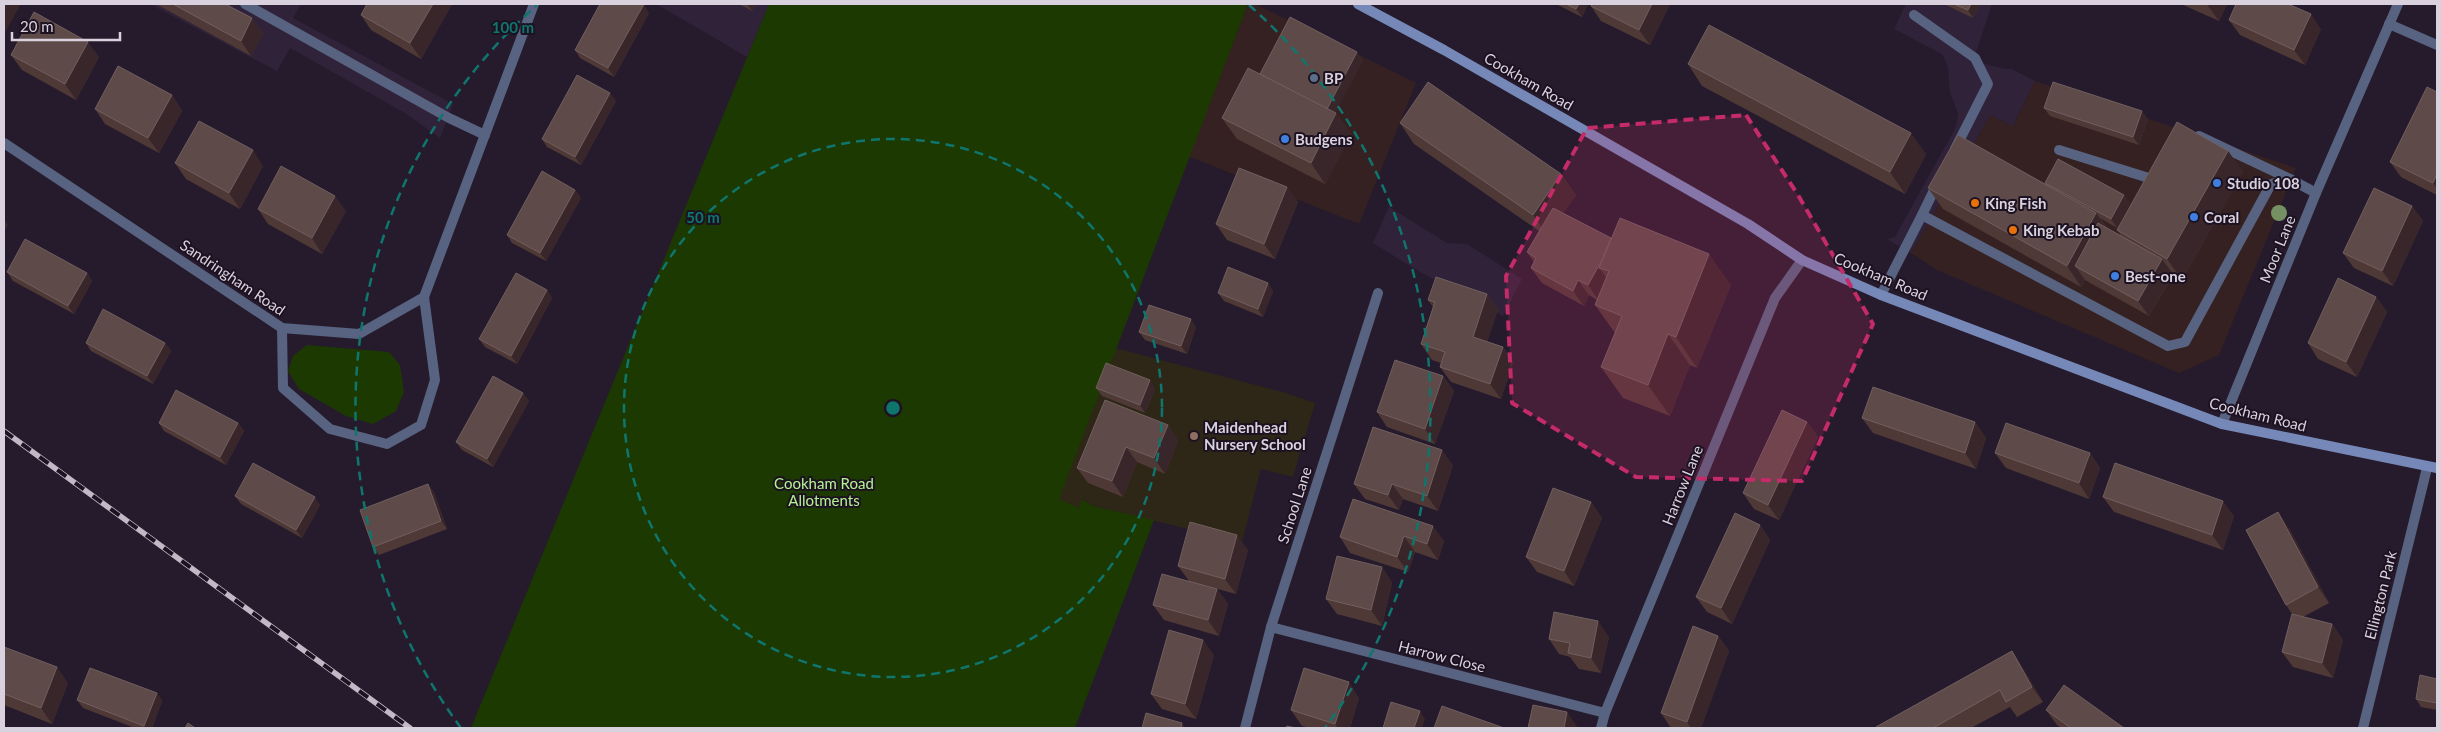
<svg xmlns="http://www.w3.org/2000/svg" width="2441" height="732" font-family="Lato,sans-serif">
<rect width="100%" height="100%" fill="#261b2c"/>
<g fill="#352121">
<polygon points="1248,4 1255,4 1416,83 1359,224 1188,156"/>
<polygon points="2035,81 2296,168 2219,355 2179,373 1937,270 1911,253 1990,115 2013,126"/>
</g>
<g fill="#302339">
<polygon points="150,4 301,4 293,18 453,104 440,138 405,113 290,48 277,71"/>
<polygon points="656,4 769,4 747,57"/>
<polygon points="1906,4 1992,4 1973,61 2005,69 2011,69 2035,81 2013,126 1990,115 1911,253 1887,239 1895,237 1956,127 1958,113 1950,92 1948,67 1942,54 1894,29"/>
<polygon points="1389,207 1447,243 1467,244 1522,279 1503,316 1420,272 1373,243"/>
</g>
<polygon fill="#2e2616" points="1115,348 1286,393 1315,403 1293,477 1261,469 1242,542 1093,506 1083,499 1079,508 1058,499"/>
<g fill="#1c3902">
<polygon points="769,4 1248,4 1059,499 1079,508 1082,499 1093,506 1154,520 1075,728 471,728"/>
<polygon points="307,345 389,352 400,365 404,392 396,411 373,424 346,416 299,389 288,371 293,356"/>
</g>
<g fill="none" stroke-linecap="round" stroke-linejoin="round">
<g stroke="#576380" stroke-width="10">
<polyline points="245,4 449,118 485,135"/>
<polyline points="1914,15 1975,58 1988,84 1955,149"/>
<polyline points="2199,136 2290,179"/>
<polyline points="2059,150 2152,179 2155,173"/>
<polyline points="1922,215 1938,182"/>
<polyline points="1881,295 1922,215 2168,346 2185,342 2271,184 2290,179 2316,193"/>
<polyline points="282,328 283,388 330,429 387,444 421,425 435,380 424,297"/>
</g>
<g stroke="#576380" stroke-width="10">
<polyline points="2389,24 2437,45"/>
<polyline points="4,143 282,328 359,334 424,297 534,4"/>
<polyline points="2222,424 2316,193 2398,4"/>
<polyline points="1271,627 1605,713"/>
<polyline points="1245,728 1271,627 1378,293"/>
<polyline points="1601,728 1605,713 1775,298 1802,260"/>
<polyline points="2363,728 2427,468"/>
</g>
<polyline stroke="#7688b8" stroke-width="10" points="1358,4 1444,50 1748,224 1802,260 1881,295 2222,424 2437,468"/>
<g stroke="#c1b9c6" stroke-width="5.5">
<polyline id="rail" points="4,431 410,728"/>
</g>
<use href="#rail" stroke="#1c1222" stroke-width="4" stroke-dasharray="11" stroke-linecap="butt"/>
</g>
<circle fill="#759164" cx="2279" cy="213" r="8"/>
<g fill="#4f3936">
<polygon points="156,4 225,4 252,18 263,34 251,56"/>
<polygon points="452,4 421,59 371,30 361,15"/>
<polygon points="739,4 756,4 752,11"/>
<polygon points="1556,4 1588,4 1582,17"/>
<polygon points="1592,4 1670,4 1650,45 1601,21 1591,6"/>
<polygon points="1944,4 1981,4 1973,18"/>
<polygon points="2181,4 2227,4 2219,21"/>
<polygon points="649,13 614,77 580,58 575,50"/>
<polygon points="2229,20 2321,29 2305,65 2240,35"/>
<polygon points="11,55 99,57 76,100 22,70"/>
<polygon points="1363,60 1335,112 1336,113 1351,134 1325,184 1237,139 1222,118 1260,74"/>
<polygon points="1688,64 1926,154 1905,194 1702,86"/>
<polygon points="2437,92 2437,195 2401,177 2390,162"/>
<polygon points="172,95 182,111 159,153 105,124 95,109"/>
<polygon points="616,101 581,165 547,147 542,139"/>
<polygon points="2044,108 2148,119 2139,145 2050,116"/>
<polygon points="1400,123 1561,174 1576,195 1563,213 1611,238 1731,285 1697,368 1690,365 1670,416 1623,398 1601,367 1615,333 1595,305 1597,300 1589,295 1584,306 1542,283 1531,268 1534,262 1527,252 1539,231 1414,144"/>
<polygon points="2228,151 2243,172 2182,280 2173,275 2149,316 2085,280 2081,287 1943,209 1928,188 2046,185 2045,183 2130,203 2117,228 2100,218 2107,228 2121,236 2117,230"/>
<polygon points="175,163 263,166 240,209 186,179"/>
<polygon points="1287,187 1298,202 1275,259 1227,240 1216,224"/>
<polygon points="575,190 581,198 546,261 512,243 507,235"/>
<polygon points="2412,206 2423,221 2393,286 2354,268 2343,253"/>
<polygon points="258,209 346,211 322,254 268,224"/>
<polygon points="7,272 87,273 92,281 74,314 13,281"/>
<polygon points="1268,283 1273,291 1263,317 1224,301 1218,293"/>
<polygon points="547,290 552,298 517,364 485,347 479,339"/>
<polygon points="1487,294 1498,309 1487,342 1503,347 1513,362 1501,399 1451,382 1440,367 1441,363 1432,360 1421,344 1433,307 1428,300"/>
<polygon points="2376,297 2387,312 2357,377 2318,359 2308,343"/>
<polygon points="1196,327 1187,354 1145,340 1139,332"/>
<polygon points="86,343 165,343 171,351 153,384 91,351"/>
<polygon points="1443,376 1454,391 1435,444 1387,427 1377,412"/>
<polygon points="1096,388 1155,389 1145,413 1102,396"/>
<polygon points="523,393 529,401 493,467 462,450 456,442"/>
<polygon points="1862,418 1975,422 1986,438 1976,469 1873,433"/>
<polygon points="1807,422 1818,437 1779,520 1754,509 1743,493"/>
<polygon points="159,423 238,423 244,431 226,465 164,431"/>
<polygon points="1168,425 1178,441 1165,474 1137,462 1123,497 1088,483 1077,468"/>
<polygon points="1995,453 2090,453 2100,468 2089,499 2006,468"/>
<polygon points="1453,465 1438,511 1403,499 1399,510 1365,499 1354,484"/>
<polygon points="434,492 447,529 379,555 373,547"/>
<polygon points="235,496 320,505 302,538 241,504"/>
<polygon points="2103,497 2234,516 2223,550 2114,512"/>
<polygon points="1353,499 1444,541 1438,560 1415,552 1408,572 1350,553 1340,537"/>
<polygon points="1591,502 1602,518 1574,586 1537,572 1526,557"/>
<polygon points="1760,525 1770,540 1732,624 1707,612 1696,597"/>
<polygon points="2289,528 2329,603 2303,617 2332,624 2343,640 2333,678 2293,667 2282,652 2292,614 2286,605"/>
<polygon points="1248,550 1236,594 1203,585 1217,589 1228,604 1219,636 1164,620 1153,605 1189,581 1178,566"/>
<polygon points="1382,567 1392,583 1382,626 1337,614 1326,599"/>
<polygon points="1718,636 1729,651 1701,728 1671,728 1661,713"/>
<polygon points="1609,637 1601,673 1579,669 1570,657 1559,654 1549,639"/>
<polygon points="4,647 68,683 52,724 4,705"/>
<polygon points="2012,651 2022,667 2043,702 2017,717 2010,707 1971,728 1877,728"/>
<polygon points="1214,655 1196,719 1162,709 1151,694"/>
<polygon points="2437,679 2437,710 2421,707 2416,699"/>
<polygon points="157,693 162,701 152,728 135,728 83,708 77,700"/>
<polygon points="1359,698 1350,728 1311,728 1302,726 1291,710"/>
<polygon points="2046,710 2124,728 2061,728 2057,725"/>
</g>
<g fill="#39262a">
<polygon points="4,4 21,4 4,34"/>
<polygon points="433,4 452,4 421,59 410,43"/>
<polygon points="644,4 649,13 614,77 608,68"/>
<polygon points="747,4 756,4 752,11"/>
<polygon points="1579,4 1588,4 1582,17 1576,9"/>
<polygon points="1652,4 1670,4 1650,45 1639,30"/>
<polygon points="1971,4 1981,4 1973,18 1968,10"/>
<polygon points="2209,4 2227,4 2219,21 2208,6"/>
<polygon points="2311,14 2321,29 2305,65 2294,50"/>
<polygon points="252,18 263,34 251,56 241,41"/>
<polygon points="88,42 99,57 76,100 65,84"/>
<polygon points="1357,52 1363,60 1330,123 1324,115"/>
<polygon points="610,93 616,101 581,165 575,157"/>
<polygon points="172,95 182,111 159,153 148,138"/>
<polygon points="2142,111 2148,119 2139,145 2133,137"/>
<polygon points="1336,113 1351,134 1325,184 1311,163"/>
<polygon points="1911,133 1926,154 1905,194 1890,172"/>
<polygon points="253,150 263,166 240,209 229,193"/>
<polygon points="2228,151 2243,172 2182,280 2167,259"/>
<polygon points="1561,174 1576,195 1548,236 1533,215"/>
<polygon points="2437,174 2437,189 2433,183"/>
<polygon points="1287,187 1298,202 1275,259 1264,244"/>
<polygon points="575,190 581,198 546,261 540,253"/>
<polygon points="2124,195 2130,203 2117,228 2111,219"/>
<polygon points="335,196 346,211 322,254 312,238"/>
<polygon points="2412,206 2423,221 2393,286 2382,271"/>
<polygon points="2096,213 2111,234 2075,266 2085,280 2081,287 2067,266"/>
<polygon points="4,219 8,225 4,232"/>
<polygon points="1614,240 1609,271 1599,268 1610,282 1599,301 1588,285"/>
<polygon points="1709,254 1731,285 1697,368 1676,337"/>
<polygon points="2162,259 2173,274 2149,316 2138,301"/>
<polygon points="87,273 92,281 74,314 68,306"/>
<polygon points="1578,280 1589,295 1584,306 1573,291"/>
<polygon points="1268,283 1273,291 1263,317 1258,309"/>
<polygon points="547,290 552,298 517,364 511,356"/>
<polygon points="1487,294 1498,309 1484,352 1473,337"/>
<polygon points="2376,297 2387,312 2357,377 2346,362"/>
<polygon points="1191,319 1196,327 1187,354 1181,346"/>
<polygon points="1668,334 1690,365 1670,416 1648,385"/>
<polygon points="165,343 171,351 153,384 147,376"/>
<polygon points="1503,347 1513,362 1501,399 1490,384"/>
<polygon points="1443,376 1454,391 1435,444 1425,429"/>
<polygon points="1150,380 1155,389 1145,413 1140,405"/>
<polygon points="523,393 529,401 493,467 487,459"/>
<polygon points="1807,422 1818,437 1779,520 1768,505"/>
<polygon points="1975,422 1986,438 1976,469 1965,453"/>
<polygon points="238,423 244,431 226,465 220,457"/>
<polygon points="1168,425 1178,441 1165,474 1154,458"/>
<polygon points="1126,447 1137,462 1123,497 1112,481"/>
<polygon points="1442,450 1453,465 1438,511 1427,496"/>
<polygon points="2090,453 2100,468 2089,499 2079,483"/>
<polygon points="428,484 434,492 447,529 441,521"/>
<polygon points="1392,484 1403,499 1399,510 1388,495"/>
<polygon points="315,497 320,505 302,538 296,530"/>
<polygon points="2223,501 2234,516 2223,550 2212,535"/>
<polygon points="1591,502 1602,518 1574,586 1564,571"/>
<polygon points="2278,512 2289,528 2329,603 2318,587"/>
<polygon points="1760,525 1770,540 1732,624 1721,608"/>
<polygon points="1433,526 1444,541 1438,560 1427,544"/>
<polygon points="1237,535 1248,550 1236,594 1225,579"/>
<polygon points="1404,536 1415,552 1408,572 1397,557"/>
<polygon points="1382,567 1392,583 1382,626 1371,610"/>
<polygon points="1217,589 1228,604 1219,636 1208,620"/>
<polygon points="1598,621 1609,637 1601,673 1591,658"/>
<polygon points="2332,624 2343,640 2333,678 2322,663"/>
<polygon points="1718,636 1729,651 1701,728 1691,728 1687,722"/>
<polygon points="1203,640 1214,655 1196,719 1185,704"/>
<polygon points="2012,651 2022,667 2043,702 2032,687"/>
<polygon points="57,667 68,683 52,724 41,708"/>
<polygon points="1349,682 1359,698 1350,728 1338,728 1335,724"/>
<polygon points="157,693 162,701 152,728 146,728 144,726"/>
<polygon points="1420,711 1425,719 1422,728 1414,728"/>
<polygon points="1567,712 1578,728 1564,728"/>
<polygon points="1182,723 1186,728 1181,728"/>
</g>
<g fill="#5e4a48" stroke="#715f5f">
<polygon points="173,4 225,4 252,18 241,41"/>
<polygon points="367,4 433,4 410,43 361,15"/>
<polygon points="600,4 644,4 608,68 575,50"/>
<polygon points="1566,4 1579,4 1576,9"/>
<polygon points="1592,4 1652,4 1639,30 1591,6"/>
<polygon points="1954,4 1971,4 1968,10"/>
<polygon points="2236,4 2288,4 2311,14 2294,50 2229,20"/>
<polygon points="34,12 88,42 65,84 11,55"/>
<polygon points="1290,17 1357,52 1327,109 1260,74"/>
<polygon points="1709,25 1911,133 1890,172 1688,64"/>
<polygon points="118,66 172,95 148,138 95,109"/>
<polygon points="1248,68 1336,113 1311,163 1222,118"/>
<polygon points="577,75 610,93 575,157 542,139"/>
<polygon points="1428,82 1561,174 1533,215 1400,123"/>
<polygon points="2053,82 2142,111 2133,137 2044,108"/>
<polygon points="2427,87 2437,92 2437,174 2433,183 2390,162"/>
<polygon points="199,121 253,150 229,193 175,163"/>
<polygon points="2177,122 2228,151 2167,259 2117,230"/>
<polygon points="1958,135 2096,213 2067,266 1928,188"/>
<polygon points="2058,159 2124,195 2111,219 2045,183"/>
<polygon points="281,166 335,196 312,238 258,209"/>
<polygon points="1239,168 1287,187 1264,244 1216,224"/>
<polygon points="542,171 575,190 540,253 507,235"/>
<polygon points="2374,188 2412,206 2382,271 2343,253"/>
<polygon points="1553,208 1611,238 1602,260 1588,285 1578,280 1573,291 1531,268 1536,258 1527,252"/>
<polygon points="1620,218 1709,254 1676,337 1668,334 1648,385 1601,367 1622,316 1595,305 1609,271 1599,268"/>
<polygon points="2098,223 2162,259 2138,301 2075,266"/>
<polygon points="25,239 87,273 68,306 7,272"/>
<polygon points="1228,267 1268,283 1258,309 1218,293"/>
<polygon points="516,273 547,290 511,356 479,339"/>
<polygon points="1436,277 1487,294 1473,337 1503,347 1490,384 1440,367 1445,352 1421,344 1435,302 1428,300"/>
<polygon points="2338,278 2376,297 2346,362 2308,343"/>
<polygon points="1149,305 1191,319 1181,346 1139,332"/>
<polygon points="103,309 165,343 147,376 86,343"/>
<polygon points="1395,360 1443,376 1425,429 1377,412"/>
<polygon points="1106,363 1150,380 1140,405 1096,388"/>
<polygon points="493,376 523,393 487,459 456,442"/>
<polygon points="1873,387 1975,422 1965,453 1862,418"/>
<polygon points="176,390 238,423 220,457 159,423"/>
<polygon points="1105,400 1168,425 1154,458 1126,447 1112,481 1077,468"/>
<polygon points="1782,410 1807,422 1768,505 1743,493"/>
<polygon points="2006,423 2090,453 2079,483 1995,453"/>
<polygon points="1373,427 1442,450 1427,496 1392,484 1388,495 1354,484"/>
<polygon points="253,463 315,497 296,530 235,496"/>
<polygon points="2115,463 2223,501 2212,535 2103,497"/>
<polygon points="428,484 441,521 373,547 360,510"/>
<polygon points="1553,488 1591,502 1564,571 1526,557"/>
<polygon points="1353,499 1433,526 1427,544 1404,536 1397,557 1340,537"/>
<polygon points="2278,512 2318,587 2286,605 2246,530"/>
<polygon points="1735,513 1760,525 1721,608 1696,597"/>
<polygon points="1190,522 1237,535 1225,579 1178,566"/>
<polygon points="1337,556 1382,567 1371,610 1326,599"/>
<polygon points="1162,574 1217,589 1208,620 1153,605"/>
<polygon points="1554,612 1598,621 1591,658 1568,653 1570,643 1549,639"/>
<polygon points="2292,614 2332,624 2322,663 2282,652"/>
<polygon points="1693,626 1718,636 1687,722 1661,713"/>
<polygon points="1169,630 1203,640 1185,704 1151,694"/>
<polygon points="4,647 57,667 41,708 4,694"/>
<polygon points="2012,651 2032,687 2006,702 2000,690 1933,728 1877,728 1876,727"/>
<polygon points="90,668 157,693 144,726 77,700"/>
<polygon points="1304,668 1349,682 1335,724 1291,710"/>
<polygon points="2420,675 2437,679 2437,703 2416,699"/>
<polygon points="2064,685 2124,728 2071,728 2046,710"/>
<polygon points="1391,702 1420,711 1414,728 1383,728"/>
<polygon points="1533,705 1567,712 1564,728 1528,728"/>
<polygon points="1442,706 1504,728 1434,728"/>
<polygon points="1146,713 1182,723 1181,728 1142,728"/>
<polygon points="188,723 195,728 185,728"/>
<polygon points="1287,726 1296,728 1286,728"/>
</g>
<path fill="#c42b68" fill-opacity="0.2" stroke="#c42b68" stroke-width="4" stroke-dasharray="10 6" stroke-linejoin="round" d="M1746,115L1798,195L1873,324L1802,481L1636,477L1512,403L1506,276L1587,128Z"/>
<g fill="none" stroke="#0f766e" stroke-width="2.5" stroke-dasharray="9 6">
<circle cx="893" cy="408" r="269"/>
<path d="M461 728A538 538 0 0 1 537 5M1249 5A538 538 0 0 1 1325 728"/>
</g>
<circle fill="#5c6f8a" stroke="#1c1222" stroke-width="2" cx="1314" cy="78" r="5"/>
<g fill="#3f7fe0" stroke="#1c1222" stroke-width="2">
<circle cx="1285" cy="139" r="5"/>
<circle cx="2217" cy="183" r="5"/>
<circle cx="2194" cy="217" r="5"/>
<circle cx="2115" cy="276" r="5"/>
</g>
<g fill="#e8710a" stroke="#1c1222" stroke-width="2">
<circle cx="1975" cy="203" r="5"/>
<circle cx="2013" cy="230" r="5"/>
</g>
<circle fill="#8d6e63" stroke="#1c1222" stroke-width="2" cx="1194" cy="436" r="5"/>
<g text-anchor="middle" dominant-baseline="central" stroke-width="4" stroke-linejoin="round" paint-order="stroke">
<g font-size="15" font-weight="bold" fill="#d9d2de" stroke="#1c1222" text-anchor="start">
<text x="1324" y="78">BP</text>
<text x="1295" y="139">Budgens</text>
<text x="2227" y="183">Studio 108</text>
<text x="1985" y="203">King Fish</text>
<text x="2204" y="217">Coral</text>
<text x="2023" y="230">King Kebab</text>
<text x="2125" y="276">Best-one</text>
<text x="1204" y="427">Maidenhead<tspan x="1204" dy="17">Nursery School</tspan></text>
</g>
<g font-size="15" fill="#d9d2de" stroke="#1c1222">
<text transform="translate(1529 81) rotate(30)">Cookham Road</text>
<text transform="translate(2277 249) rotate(-68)">Moor Lane</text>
<text transform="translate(1881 276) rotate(23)">Cookham Road</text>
<text transform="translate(233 277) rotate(34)">Sandringham Road</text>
<text transform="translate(2258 414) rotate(14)">Cookham Road</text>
<text transform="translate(1682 485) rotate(-68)">Harrow Lane</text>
<text transform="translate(1294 505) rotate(-72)">School Lane</text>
<text transform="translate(2380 595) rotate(-76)">Ellington Park</text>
<text transform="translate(1442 656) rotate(14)">Harrow Close</text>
</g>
<g font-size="15" fill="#b5f291" stroke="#1c1222">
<text x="824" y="483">Cookham Road<tspan x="824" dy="17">Allotments</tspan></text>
</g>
</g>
<circle cx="893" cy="408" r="8" fill="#0f766e" stroke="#1c1222" stroke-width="2.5"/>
<g font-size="15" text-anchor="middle" font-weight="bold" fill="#0f766e" stroke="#1c1222" stroke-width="4" stroke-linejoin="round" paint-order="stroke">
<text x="513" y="33">100 m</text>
<text x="703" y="223">50 m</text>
</g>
<rect width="2441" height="732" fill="none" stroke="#d9d2de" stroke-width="10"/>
<path d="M12 32v8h108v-8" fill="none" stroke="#d9d2de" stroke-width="2.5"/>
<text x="20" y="32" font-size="15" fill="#d9d2de" stroke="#1c1222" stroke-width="4" paint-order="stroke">20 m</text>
</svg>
